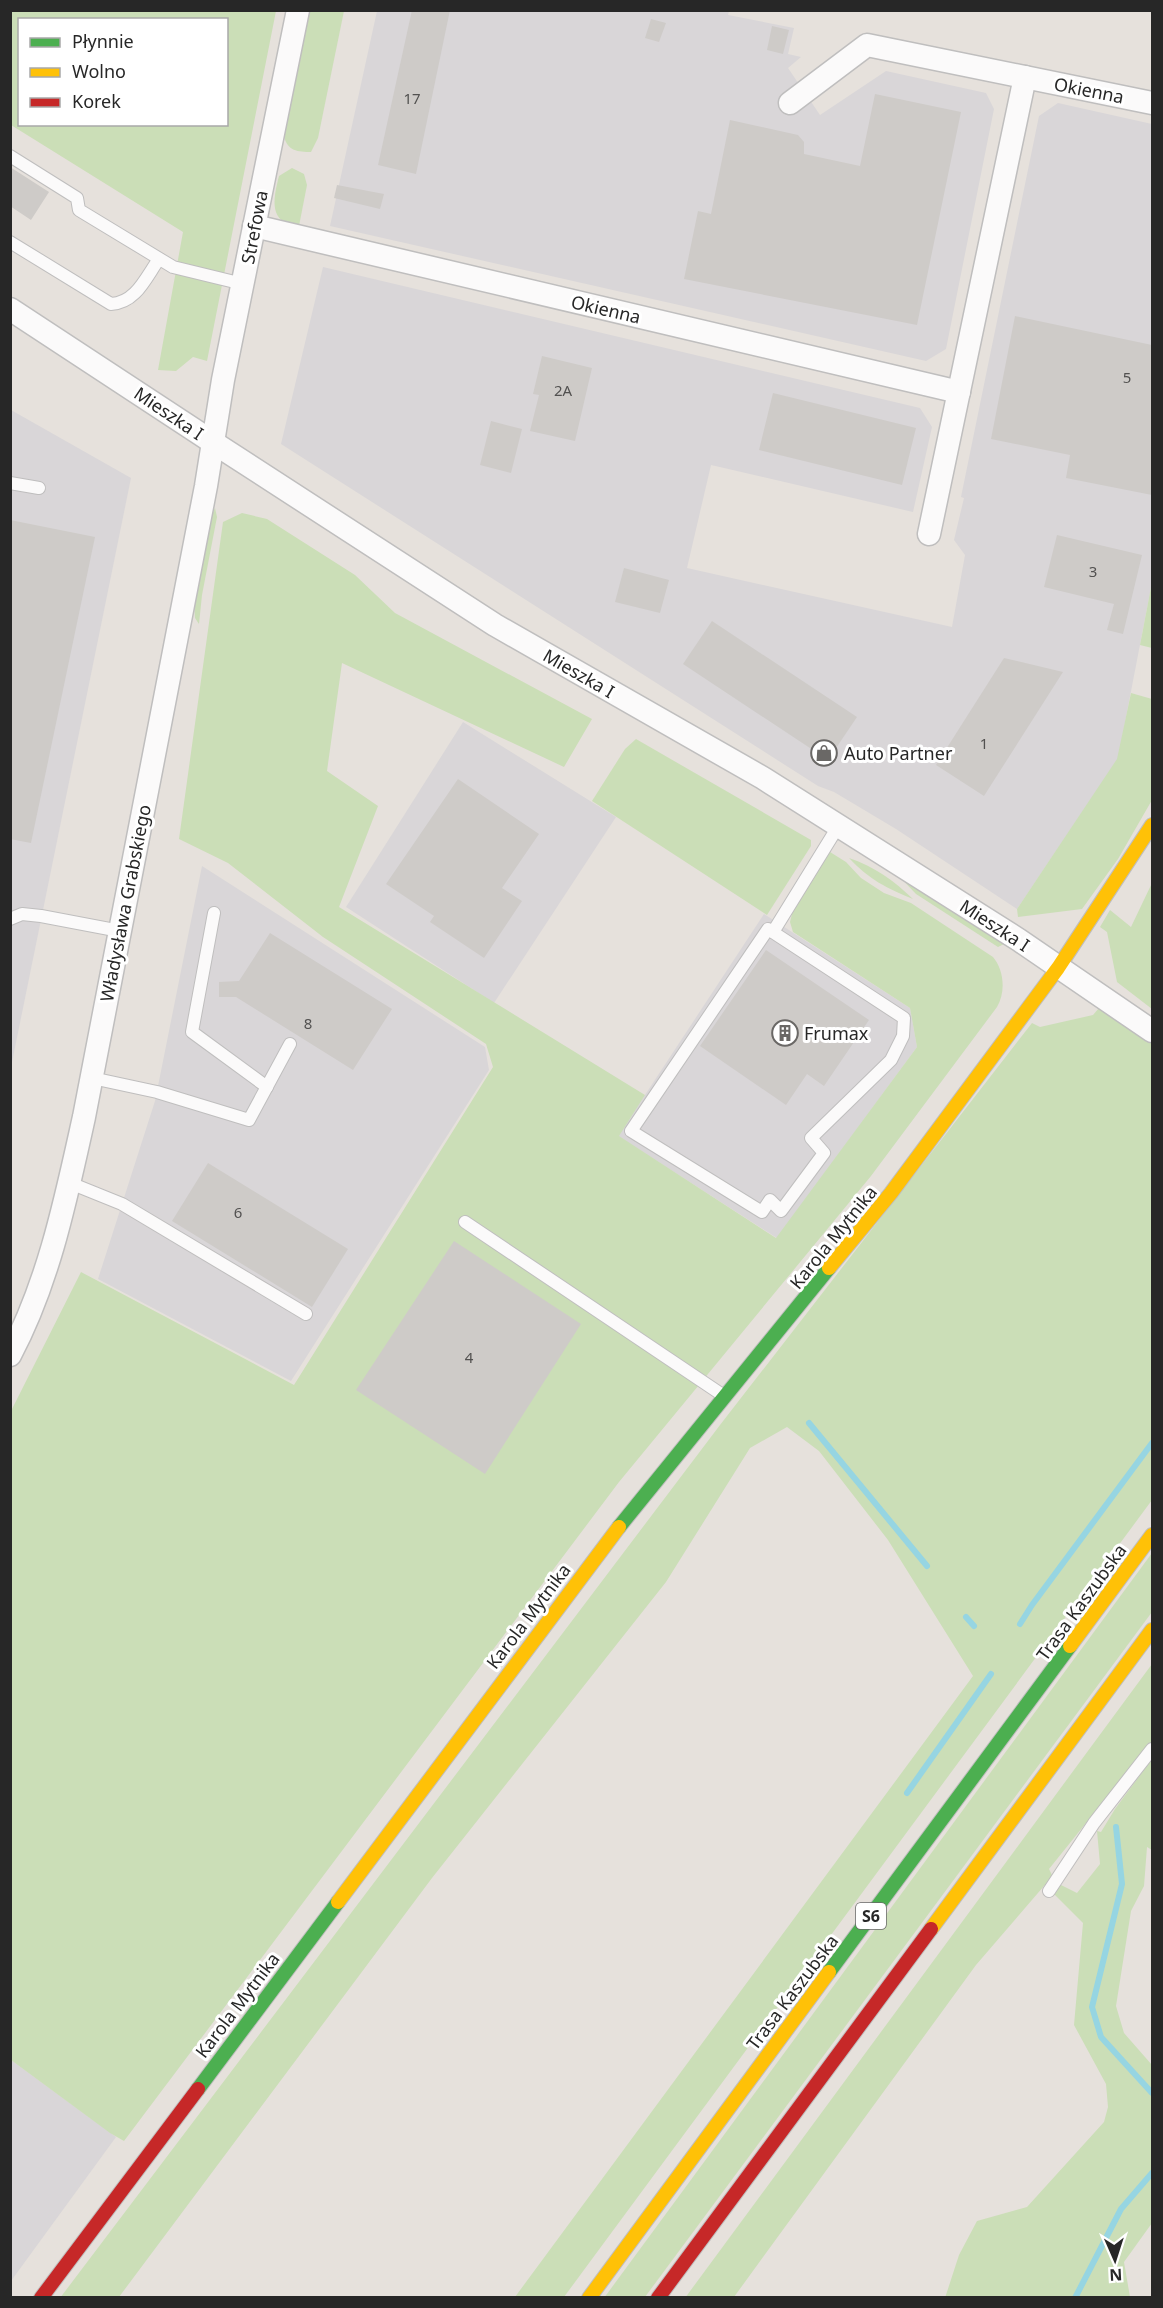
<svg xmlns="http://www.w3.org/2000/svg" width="1163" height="2308" font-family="'Noto Sans',sans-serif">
<rect width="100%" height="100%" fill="#e6e1dc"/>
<g fill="#d9d6d8">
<polygon points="377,11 729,11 728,15 794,28 788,54 801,57 788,68 820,115 886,71 986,93 994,109 946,349 926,361 330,226"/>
<polygon points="1058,103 1152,124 1152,582 1118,759 1017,909 896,829 834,792 818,786 281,444 323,267 920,408 932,427 913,512 711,465 687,568 952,627 965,555 954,540 964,498 961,497 1039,116"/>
<polygon points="11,410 131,478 11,1067"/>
<polygon points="463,722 616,817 494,1003 346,907"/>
<polygon points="202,866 485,1047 489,1070 291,1381 98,1279 155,1101"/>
<polygon points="764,914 910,1008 917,1047 777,1238 618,1136"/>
<polygon points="11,2060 116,2137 11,2281"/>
</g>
<g fill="#cbdeb7" fill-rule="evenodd">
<path d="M10,11H276L207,361L193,357L176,371L158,370L183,232L11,125ZM20,20H226V124H20Z"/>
<path d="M310,11H344L318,138L311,152C298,152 287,151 284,136Z"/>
<path d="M292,168L304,174L307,185L299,226C268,224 273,199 279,176Z"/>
<polygon points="215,508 217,517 202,595 199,624 195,618 194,604 210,519"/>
<path d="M242,513L267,519L355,575L395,613L592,719L564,767L342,663L327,771L378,806L339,907L645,1095L619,1136L776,1238L917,1047L910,1008L793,932L790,922L793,910L830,852L846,862L861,878L884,893L911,903L993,957C1004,970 1006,992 997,1007L871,1176L619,1482L124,2141L110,2133L11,2060V1411L81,1272L294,1385L493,1067L486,1044L323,937L228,863L179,839L223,522Z"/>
<polygon points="1152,582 1152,648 1140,645"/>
<polygon points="1131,693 1152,699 1152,800 1118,859 1082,909 1018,917 1017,909 1117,759"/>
<polygon points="636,739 811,840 811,846 767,915 592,801 625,749"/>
<path d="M849,858C875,867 893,880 913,899C886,888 870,880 849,858Z"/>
<polygon points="897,874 1004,944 998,947 916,894"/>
<polygon points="1152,883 1152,1009 1117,982 1107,932 1100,927 1110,910 1131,927"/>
<polygon points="1099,1008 1152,1041 1152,1500 564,2297 515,2297 973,1676 888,1540 819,1451 787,1427 750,1448 666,1582 432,1878 119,2297 60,2298 720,1425 1032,1023 1040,1027 1093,1015"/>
<polygon points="1152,1553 1152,1612 645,2297 604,2298"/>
<polygon points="1152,1664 1152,1741 1049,1869 1052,1875 1050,1879 976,1965 734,2297 685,2298"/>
<polygon points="1152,1759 1152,1850 1147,1847 1144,1886 1131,1911 1116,2006 1124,2033 1152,2065 1152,2223 1124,2262 1130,2297 945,2298 959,2255 977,2221 1027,2207 1104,2122 1108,2107 1106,2084 1074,2025 1083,1923 1054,1894 1061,1885 1077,1893 1100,1864 1097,1831 1101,1832 1115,1809"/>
</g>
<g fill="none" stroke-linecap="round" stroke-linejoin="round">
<g stroke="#96d5e2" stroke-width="6">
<polyline points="809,1423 927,1566"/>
<polyline points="966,1617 974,1626"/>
<polyline points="1020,1624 1032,1605 1152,1443"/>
<polyline points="907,1793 991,1674"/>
<polyline points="1116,1827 1122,1884 1092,2007 1101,2037 1152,2093"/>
<polyline points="1075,2298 1121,2209 1152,2173"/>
</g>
</g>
<g fill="#cecbc8">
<polygon points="412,10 450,10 416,174 378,165"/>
<polygon points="651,19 666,23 659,42 645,38"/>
<polygon points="772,26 789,30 783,54 767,50"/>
<polygon points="875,94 961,112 917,325 684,279 698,211 711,214 730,120 798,135 804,142 804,154 860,166"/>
<polygon points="10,167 49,192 31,220 10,206"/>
<polygon points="337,185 384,194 380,209 334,198"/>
<polygon points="1015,316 1152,345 1152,495 1066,478 1070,455 991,439"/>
<polygon points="542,356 592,368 575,441 530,431 539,395 533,394"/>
<polygon points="773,393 916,428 902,485 759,450"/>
<polygon points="491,421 522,429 511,473 480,465"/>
<polygon points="10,520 95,537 31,843 10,839"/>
<polygon points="1057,535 1142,555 1123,634 1107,630 1114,604 1044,587"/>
<polygon points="624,568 669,580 660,613 615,602"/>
<polygon points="712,621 857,717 828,760 683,664"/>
<polygon points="1004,658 1063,672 984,796 936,765"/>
<polygon points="458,779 539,834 502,888 522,901 484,958 430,922 434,916 386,884"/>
<polygon points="270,933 392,1009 353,1070 236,997 219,997 219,982 239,981"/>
<polygon points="766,950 869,1020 824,1086 807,1074 786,1105 700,1046"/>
<polygon points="208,1163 348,1249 312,1307 172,1221"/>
<polygon points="454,1241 581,1324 485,1474 356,1390"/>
</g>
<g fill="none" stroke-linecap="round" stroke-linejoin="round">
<g stroke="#bfbebe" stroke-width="14">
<g id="lane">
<polyline points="10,156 77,198 79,210 173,267 243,284"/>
<path d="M10,242L111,304C136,303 146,277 159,259"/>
<polyline points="10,483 39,488"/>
<polyline points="214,913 192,1032 267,1087"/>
<polyline points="10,919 22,914 41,916 120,931"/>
<polygon points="768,929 904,1018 903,1036 891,1060 811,1138 824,1153 781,1211 770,1200 762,1212 631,1131"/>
<polyline points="773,932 839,825"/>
<polyline points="92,1078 157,1092 249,1120 290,1044"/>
<polyline points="70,1183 122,1204 306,1314"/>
<polyline points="465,1222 724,1396"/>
<polyline points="1049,1891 1094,1823 1152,1749"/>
</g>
</g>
<g stroke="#bfbebe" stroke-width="25">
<g id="street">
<polyline points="790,103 867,45 1152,103"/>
<polyline points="254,226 959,392"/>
<polyline points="10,309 214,443 495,625 763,778 1019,940 1152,1031"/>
<polyline points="929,534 1025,77"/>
<path d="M10,1355C49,1282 66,1198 84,1117L206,486L223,380L298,10"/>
</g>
</g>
<g stroke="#bfbebe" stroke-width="16">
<g id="fast">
<polyline points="619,1527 829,1268"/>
<polyline points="829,1972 1070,1646"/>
<polyline points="198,2089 338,1902"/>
</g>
</g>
<g stroke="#bfbebe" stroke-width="16">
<g id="slow">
<polyline points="829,1268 891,1193 1058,968 1152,825"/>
<polyline points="1070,1646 1152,1535"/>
<polyline points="338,1902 619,1527"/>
<polyline points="931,1929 1152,1630"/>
<polyline points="589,2298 829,1972"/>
</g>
</g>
<g stroke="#bfbebe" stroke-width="16">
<g id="jam">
<polyline points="41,2298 198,2089"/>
<polyline points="658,2298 931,1929"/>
</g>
</g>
<use href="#lane" stroke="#fbfafa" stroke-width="12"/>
<use href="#street" stroke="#fbfafa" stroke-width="22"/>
<use href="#fast" stroke="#4caf50" stroke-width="14"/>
<use href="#slow" stroke="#ffc107" stroke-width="14"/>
<use href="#jam" stroke="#c62828" stroke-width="14"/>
</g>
<defs>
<g id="shop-ring" transform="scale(1.35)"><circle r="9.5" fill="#fff" stroke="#6a6866" stroke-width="1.5"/><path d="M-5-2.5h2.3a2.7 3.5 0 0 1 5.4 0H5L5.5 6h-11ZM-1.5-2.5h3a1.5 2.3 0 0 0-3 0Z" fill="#6a6866"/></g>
<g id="building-ring" transform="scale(1.35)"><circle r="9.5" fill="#fff" stroke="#6a6866" stroke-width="1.5"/><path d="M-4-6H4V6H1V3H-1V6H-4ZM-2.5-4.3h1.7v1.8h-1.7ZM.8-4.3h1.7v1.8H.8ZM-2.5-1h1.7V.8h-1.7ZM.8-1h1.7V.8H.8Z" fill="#6a6866"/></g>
</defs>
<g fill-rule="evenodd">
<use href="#shop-ring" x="824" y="753"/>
<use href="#building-ring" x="785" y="1033"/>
</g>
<g text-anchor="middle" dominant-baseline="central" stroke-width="6" stroke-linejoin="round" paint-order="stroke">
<g font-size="15" fill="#525150">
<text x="412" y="98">17</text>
<text x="1127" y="377">5</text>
<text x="563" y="390">2A</text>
<text x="1093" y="571">3</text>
<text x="984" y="743">1</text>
<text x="308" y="1023">8</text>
<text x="238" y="1212">6</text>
<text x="469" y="1357">4</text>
</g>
<rect fill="#fff" stroke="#686868" stroke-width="1.5" x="856" y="1903" width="30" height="26" rx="4.5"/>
<g font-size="16" font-weight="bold" fill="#272727">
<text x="871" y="1916">S6</text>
</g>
<g font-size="18" fill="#272727" stroke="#fff">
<text transform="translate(1089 90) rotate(11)">Okienna</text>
<text transform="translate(254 227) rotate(-79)">Strefowa</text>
<text transform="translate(606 309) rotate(13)">Okienna</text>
<text transform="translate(169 413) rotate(34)">Mieszka I</text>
<text transform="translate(579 673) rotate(30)">Mieszka I</text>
<text transform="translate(125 903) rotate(-79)">Władysława Grabskiego</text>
<text transform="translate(995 925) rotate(33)">Mieszka I</text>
<text transform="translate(833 1237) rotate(-51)">Karola Mytnika</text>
<text transform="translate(1081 1602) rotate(-54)">Trasa Kaszubska</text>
<text transform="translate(528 1616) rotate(-53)">Karola Mytnika</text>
<text transform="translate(792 1992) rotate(-53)">Trasa Kaszubska</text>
<text transform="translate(237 2005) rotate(-53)">Karola Mytnika</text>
</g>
<g font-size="18" fill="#272727" stroke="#fff" text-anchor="start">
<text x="844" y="753">Auto Partner</text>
<text x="804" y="1033">Frumax</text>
</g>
</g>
<rect width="1163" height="2308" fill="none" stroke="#272727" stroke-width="24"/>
<rect x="18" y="18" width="210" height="108" fill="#ffffff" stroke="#a9a9a9" stroke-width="1.5"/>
<rect x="30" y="38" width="30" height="9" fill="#4caf50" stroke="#a9a9a9" stroke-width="1.5"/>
<text x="72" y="48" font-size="18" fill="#272727">Płynnie</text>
<rect x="30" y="68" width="30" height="9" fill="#ffc107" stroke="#a9a9a9" stroke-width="1.5"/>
<text x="72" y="78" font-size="18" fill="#272727">Wolno</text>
<rect x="30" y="98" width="30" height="9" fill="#c62828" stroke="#a9a9a9" stroke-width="1.5"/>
<text x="72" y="108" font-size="18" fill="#272727">Korek</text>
<g transform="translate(1115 2260) rotate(177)" stroke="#ffffff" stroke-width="4.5" paint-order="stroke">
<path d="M0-4.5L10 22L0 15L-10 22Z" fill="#272727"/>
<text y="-9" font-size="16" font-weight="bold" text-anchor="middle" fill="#272727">N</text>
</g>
</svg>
